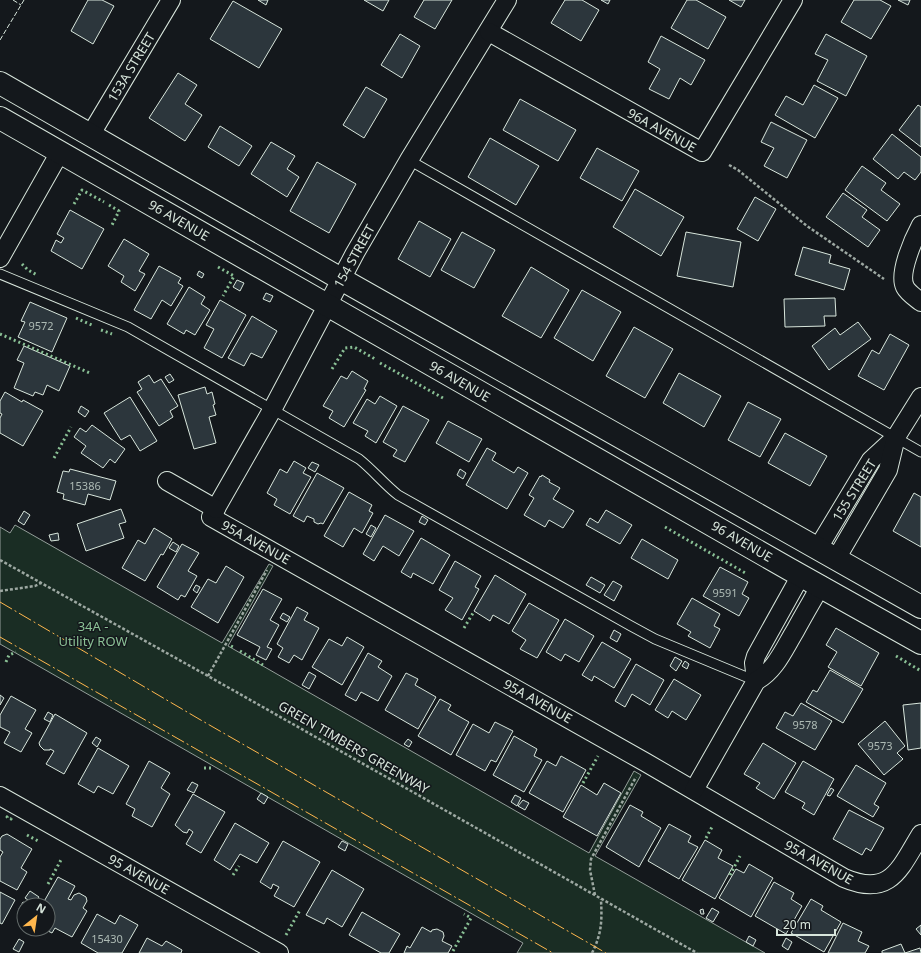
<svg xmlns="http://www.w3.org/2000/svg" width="921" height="953" font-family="'Noto Sans',sans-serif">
<rect width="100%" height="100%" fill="#14181c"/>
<polygon fill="#1a2d24" stroke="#939e99" points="15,525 222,643 269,564 273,566 228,646 589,853 634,771 641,775 595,856 765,953 517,953 523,943 0,644 0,527 10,533"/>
<g fill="#2c363c" stroke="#d8e6dc">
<polygon points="88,0 102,0 114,6 93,44 71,31"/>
<polygon points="258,0 268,0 266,5"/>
<polygon points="364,0 389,0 383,11"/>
<polygon points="424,0 452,0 435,29 414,17"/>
<polygon points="565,0 582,0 599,10 581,41 551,23"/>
<polygon points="601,0 610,0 608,4"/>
<polygon points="687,0 696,0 726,17 708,49 671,28"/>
<polygon points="729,0 745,0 741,7"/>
<polygon points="854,0 880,0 891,6 871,39 841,22"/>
<polygon points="898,0 910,0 908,5"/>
<polygon points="233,1 282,29 259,68 210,39"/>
<polygon points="400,34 420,46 402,78 381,65"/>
<polygon points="826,34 867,56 846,96 817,81 828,60 815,54"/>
<polygon points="661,36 705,60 691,85 680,78 669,99 649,89 660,69 648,62"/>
<polygon points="178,73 197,85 185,104 202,115 185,141 149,118"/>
<polygon points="814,85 838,98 815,138 775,115 786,96 803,105"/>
<polygon points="366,87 387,99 364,138 343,125"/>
<polygon points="520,99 576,130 558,161 503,130"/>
<polygon points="918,105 921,107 921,147 899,130"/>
<polygon points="771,122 807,140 787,178 764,166 774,148 761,142"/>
<polygon points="220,126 252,146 239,166 208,147"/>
<polygon points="892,134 921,157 921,172 915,180 904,172 898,179 873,159"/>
<polygon points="490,138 539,166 516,205 468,177"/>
<polygon points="271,142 295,156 287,169 299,177 287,197 251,174"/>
<polygon points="597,148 639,171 622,201 580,178"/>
<polygon points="317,162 356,184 329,233 290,211"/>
<polygon points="862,166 886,183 881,190 900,204 887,221 845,190"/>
<polygon points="635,189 684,217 661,256 613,227"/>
<polygon points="843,193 867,210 862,217 880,230 868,247 826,217"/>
<polygon points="755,197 776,209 758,241 737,229"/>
<polygon points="70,210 104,229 82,269 51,251 56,240 61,243 64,238 57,234"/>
<polygon points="419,221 451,239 430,277 398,259"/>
<polygon points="462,232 495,250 474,288 441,270"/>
<polygon points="686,232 741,242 733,287 677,276"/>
<polygon points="124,239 149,254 139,271 145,274 135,291 121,282 124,276 108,266"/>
<polygon points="803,247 831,255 829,263 850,269 844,290 795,275"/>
<polygon points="159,266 181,278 178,283 183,286 171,306 162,300 151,319 134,310"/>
<polygon points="531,267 569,290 541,338 502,316"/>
<polygon points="199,271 204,274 202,278 197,275"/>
<polygon points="237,280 244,283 240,291 233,287"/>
<polygon points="189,287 205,297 201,304 210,310 195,335 186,330 184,334 167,324"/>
<polygon points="582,290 621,312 593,361 554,338"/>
<polygon points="266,293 273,296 270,302 263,299"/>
<polygon points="835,298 836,316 824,316 825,326 785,327 784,299"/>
<polygon points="220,300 246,315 222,358 204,348 214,329 206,325"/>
<polygon points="30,302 67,318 52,352 18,337 25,322 21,321"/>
<polygon points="252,316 277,331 262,358 251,353 244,366 228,358"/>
<polygon points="858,322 871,339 829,370 812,346 835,328 840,335"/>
<polygon points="634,327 673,349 645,398 606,376"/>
<polygon points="890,334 909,345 884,390 858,376 872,350 879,354"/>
<polygon points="24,346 70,366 59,391 47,385 43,395 35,392 33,396 14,388 24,363 17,360"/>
<polygon points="352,371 368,381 364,389 366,390 344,427 329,418 333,411 323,406 341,376 347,379"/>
<polygon points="679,373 721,396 704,427 663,403"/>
<polygon points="170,374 174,380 169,383 165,377"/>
<polygon points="149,375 154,383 161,379 178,406 170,411 173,417 159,426 137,392 142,389 138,382"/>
<polygon points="205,387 207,394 212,392 215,404 213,405 216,415 209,417 216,443 194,449 178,395"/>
<polygon points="5,392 22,402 23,400 43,411 23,446 0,433 0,418 2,414 0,413 0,401"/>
<polygon points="380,396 397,406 376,443 365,436 368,431 353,423 367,399 375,404"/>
<polygon points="130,397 157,441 140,451 130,435 121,440 104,413"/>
<polygon points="748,402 781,419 760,457 728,440"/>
<polygon points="81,406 89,411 85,417 78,412"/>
<polygon points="403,406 429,420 405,462 393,456 397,450 383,442"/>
<polygon points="448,421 482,439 469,462 436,443"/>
<polygon points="92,425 125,449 115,463 110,459 103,468 81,453 86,446 74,437 80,428 86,432"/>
<polygon points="785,433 827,456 810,486 768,463"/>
<polygon points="487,448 496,453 492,460 514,473 518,467 528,473 507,509 466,485"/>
<polygon points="294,461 306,468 303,473 311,477 290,514 274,505 277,499 267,493 280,469 287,473"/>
<polygon points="312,462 319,465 315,472 308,468"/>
<polygon points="70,469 116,481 110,500 88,494 85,505 63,499 64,494 57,492 63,471 69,472"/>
<polygon points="460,469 466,473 463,479 457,475"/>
<polygon points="317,473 344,488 323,524 321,523 318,524 314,522 314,519 307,516 304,522 293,516"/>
<polygon points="542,475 550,480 549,482 560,488 553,499 574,511 563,528 549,520 545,527 524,515 534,498 529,495 540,476 541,477"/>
<polygon points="349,492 372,505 369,511 373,513 362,533 354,528 343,547 324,536"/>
<polygon points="914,493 921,497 921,547 893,531"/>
<polygon points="121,509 126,522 119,524 124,538 86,551 77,524"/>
<polygon points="606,510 632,525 620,544 586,525 590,518 598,523"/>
<polygon points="24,511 30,515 24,525 18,521"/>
<polygon points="385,515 414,531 399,556 383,546 374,561 363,554"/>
<polygon points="422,516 428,520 425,525 419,522"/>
<polygon points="371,525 376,528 371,537 366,534"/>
<polygon points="154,528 172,539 163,555 161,554 145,581 122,568 138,540 145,544"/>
<polygon points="58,533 59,540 51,541 49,535"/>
<polygon points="421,538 450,555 433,584 413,573 411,578 401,572"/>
<polygon points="642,539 678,560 668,579 631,558"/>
<polygon points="173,542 179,546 176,552 169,548"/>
<polygon points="182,544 199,553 188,571 197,576 185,597 181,595 178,600 157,587"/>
<polygon points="455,561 481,576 475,587 479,589 462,620 445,610 453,598 439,590"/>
<polygon points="226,566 244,577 218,623 191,607 208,579 216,583"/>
<polygon points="720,567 748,582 742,594 749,598 739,616 703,596"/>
<polygon points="495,575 526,594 509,624 493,615 490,621 474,611"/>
<polygon points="591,577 605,585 600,593 586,585"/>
<polygon points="613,581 622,586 614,601 604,595"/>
<polygon points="196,585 200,587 197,593 193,590"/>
<polygon points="263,589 282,599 270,620 279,625 267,647 272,649 266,660 256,655 260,647 237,635"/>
<polygon points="692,598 720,614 714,626 720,629 710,648 688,636 691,632 677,624"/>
<polygon points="529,603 559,620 537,658 520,649 526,640 512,631"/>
<polygon points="297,607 308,613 304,620 319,628 302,660 294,655 289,663 278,657 283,648 277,644"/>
<polygon points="283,613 290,617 287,622 280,618"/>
<polygon points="565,619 594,636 579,662 565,654 561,661 546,652"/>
<polygon points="836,628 879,653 861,686 828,667 837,652 826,645"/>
<polygon points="614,630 621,634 617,642 610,638"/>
<polygon points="347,637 364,647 342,685 312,667 329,639 342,646"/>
<polygon points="602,642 631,659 614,688 594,676 592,681 582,675"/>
<polygon points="368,653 382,661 378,667 392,676 378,701 361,692 356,701 345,695"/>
<polygon points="675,657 682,661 676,671 670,666"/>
<polygon points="685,661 689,664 687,669 682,666"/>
<polygon points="636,664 664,680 650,705 632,694 625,707 615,701"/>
<polygon points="830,670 863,689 843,723 806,702 813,690 817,692"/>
<polygon points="309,672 316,676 309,689 302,685"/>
<polygon points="406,673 418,679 415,685 436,697 418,729 385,710"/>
<polygon points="674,679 701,695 686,720 672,711 668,718 655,710"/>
<polygon points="0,695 4,698 0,705"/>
<polygon points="11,696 36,710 25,729 32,733 21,752 4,743 10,732 0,727 0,715"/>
<polygon points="440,699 451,705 448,710 469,722 451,755 418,736"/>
<polygon points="801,703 832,721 815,750 776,728 785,712 793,716"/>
<polygon points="921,703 921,748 908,750 903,705"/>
<polygon points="48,712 53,715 50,722 44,719"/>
<polygon points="55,714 87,733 64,774 46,764 54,751 50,749 50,750 44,750 40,746 39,743"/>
<polygon points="885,721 905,746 897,753 903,759 884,775 858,744"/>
<polygon points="495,722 513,731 496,762 491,760 485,771 456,755 473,724 489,733"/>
<polygon points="514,736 537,749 534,756 542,760 524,792 493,775"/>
<polygon points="96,737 101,740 97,747 92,743"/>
<polygon points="408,739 412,742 409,747 404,744"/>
<polygon points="763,743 796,763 774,799 756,788 760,783 744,774"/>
<polygon points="98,748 129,766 113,794 98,786 94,793 78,784"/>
<polygon points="561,756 586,770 563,812 529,793 547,761 556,766"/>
<polygon points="149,761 170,773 161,788 170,794 152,827 132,816 135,809 126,804"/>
<polygon points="803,761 834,779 814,815 802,808 805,803 785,792"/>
<polygon points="856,765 886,783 874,804 879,807 873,817 837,796"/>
<polygon points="192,782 198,785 194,793 187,790"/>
<polygon points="604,783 621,793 597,836 563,817 581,785 597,795"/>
<polygon points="831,788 834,790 830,796 827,795"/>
<polygon points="261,793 268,797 264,804 257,799"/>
<polygon points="193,794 225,812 201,853 186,844 193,832 189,829 187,833 183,832 175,825"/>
<polygon points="515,795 521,798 517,806 511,802"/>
<polygon points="523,800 529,803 525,810 518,806"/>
<polygon points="630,805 643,812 641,816 661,828 639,867 606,847"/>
<polygon points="849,810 884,828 871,851 866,848 862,855 833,839"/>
<polygon points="235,823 269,843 257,863 240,854 230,870 214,860"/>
<polygon points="669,824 691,836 688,842 698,847 679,879 648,861"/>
<polygon points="7,834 32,849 21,868 27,872 17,890 0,881 0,857 3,852 0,850 0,839 2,836"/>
<polygon points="705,840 722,850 718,858 733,866 715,899 682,880"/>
<polygon points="283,841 320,862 294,907 274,896 279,887 273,884 271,889 260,882"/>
<polygon points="342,841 348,844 345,851 338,847"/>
<polygon points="749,864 773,878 751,917 719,898 736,869 744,873"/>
<polygon points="332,870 364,889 342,927 327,918 324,924 306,915"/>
<polygon points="58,877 75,886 68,899 71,900 74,895 79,893 86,897 87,901 83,908 87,911 72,937 55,928 52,933 44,929 48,929 48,905 42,905"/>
<polygon points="774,882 794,893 791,899 802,906 786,934 755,916"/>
<polygon points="30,891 39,897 34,904 25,898"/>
<polygon points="0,892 15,900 2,924 0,923"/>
<polygon points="811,899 823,906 821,910 841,922 824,952 791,933"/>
<polygon points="23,902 29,905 24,905 24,912 19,909"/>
<polygon points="712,908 719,912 713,922 706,918"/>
<polygon points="703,909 704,914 701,914 700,910"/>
<polygon points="362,912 400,934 389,953 381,953 349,935"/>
<polygon points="97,914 115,924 120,915 138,925 122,953 98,953 81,943"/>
<polygon points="843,923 862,932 858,941 869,946 865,953 828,953"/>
<polygon points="921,925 921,935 916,929"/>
<polygon points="422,927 431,932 432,930 437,929 443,932 444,936 442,941 452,946 448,953 404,953 407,946 410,948"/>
<polygon points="749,936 756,940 753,946 746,942"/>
<polygon points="147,938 162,946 166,941 182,950 181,953 139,953"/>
<polygon points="786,938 792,942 788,950 782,946"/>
<polygon points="19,939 24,942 19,952 13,949"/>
<polygon points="901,944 905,953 882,953 882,951"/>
<polygon points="920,948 921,953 905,953"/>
</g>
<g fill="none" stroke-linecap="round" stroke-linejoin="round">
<g stroke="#d8e6dc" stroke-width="11">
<g id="lane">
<polyline points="409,160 921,452"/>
<path d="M0,274L128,327L359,459C373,470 384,484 398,495L631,626L655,639L756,681"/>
</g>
</g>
<g stroke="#d8e6dc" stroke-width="20">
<g id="street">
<path d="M507,0L409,160L355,253L272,410L211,517L645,762L844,878C891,898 900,868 921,834"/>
<polyline points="489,32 702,152 793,0"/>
<polyline points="91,134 171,0"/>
<path d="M921,225C914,238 898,273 905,287C908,293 916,298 921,302"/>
<polyline points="0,258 60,152"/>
<polyline points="167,481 216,509"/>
<polyline points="818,548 871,460 896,437 921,397"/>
<polyline points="836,559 888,470 896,437"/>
<polyline points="756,681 754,663 756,656 801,575"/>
<path d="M694,790L756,681C775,671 784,649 795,631C803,616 812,601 821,585"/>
<polyline points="0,796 279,953"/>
</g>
</g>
<g stroke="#d8e6dc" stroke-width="24">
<g id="secondary">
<polyline points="0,83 341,279 921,607"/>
<polyline points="0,118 789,569 921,643"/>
</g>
</g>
<g stroke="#9da8a2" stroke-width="2.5" stroke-dasharray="3 2" stroke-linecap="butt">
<polyline points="729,165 738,170 807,226 884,279"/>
<polyline points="0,560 208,676 697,953"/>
<polyline points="0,591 35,586 41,583"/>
<polyline points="208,676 267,570"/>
<polyline points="595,895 590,870 591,859 636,777"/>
<path d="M592,953C602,933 602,921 601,899"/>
</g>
<use href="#lane" stroke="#14181c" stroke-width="9"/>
<use href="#street" stroke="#14181c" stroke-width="18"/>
<use href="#secondary" stroke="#14181c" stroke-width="22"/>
<g stroke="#8ac095" stroke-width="3" stroke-dasharray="2 3" stroke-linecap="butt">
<polyline points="74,204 82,190 104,202"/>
<polyline points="109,205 119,211 112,225"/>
<polyline points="22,264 28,270 37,275"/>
<polyline points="218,267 234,276 223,296"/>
<polyline points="76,318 94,326"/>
<polyline points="101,330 112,334"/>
<polyline points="0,334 90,373"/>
<polyline points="380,363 443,398"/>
<polyline points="332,369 345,348 354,347 375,359"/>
<polyline points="54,458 71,427"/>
<polyline points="665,527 747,574"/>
<polyline points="464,628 473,613"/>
<polyline points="231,646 235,648"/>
<polyline points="240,651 263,665"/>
<polyline points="896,656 921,671"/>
<polyline points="6,662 9,655 16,652"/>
<polyline points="204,768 211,768"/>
<polyline points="583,783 598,756"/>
<polyline points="8,816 7,817 11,819 12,817"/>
<polyline points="27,835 40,842"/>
<polyline points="706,838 713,825"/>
<polyline points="233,875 239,866"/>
<polyline points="730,875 740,856"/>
<polyline points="48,884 62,858"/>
<polyline points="286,935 300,910"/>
<polyline points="453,951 471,918 464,914"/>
</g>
<g stroke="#d8e6dc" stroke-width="1" stroke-dasharray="5 2" stroke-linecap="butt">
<polyline points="13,0 21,5"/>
<polyline points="0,40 24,0"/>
</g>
<g stroke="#ffb74d" stroke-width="1" stroke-dasharray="14 3 2 3" stroke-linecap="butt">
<polyline points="0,602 199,719 606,953"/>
<polyline points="0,637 553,953"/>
</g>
</g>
<g text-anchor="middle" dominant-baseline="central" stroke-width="3" stroke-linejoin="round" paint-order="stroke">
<g font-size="11" fill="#adbab4">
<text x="41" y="325">9572</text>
<text x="85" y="485">15386</text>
<text x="725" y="592">9591</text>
<text x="805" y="724">9578</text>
<text x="880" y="745">9573</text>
<text x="107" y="938">15430</text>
</g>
<g font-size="13" fill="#d8e6dc" stroke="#14181c">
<text transform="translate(131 67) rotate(-59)">153A STREET</text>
<text transform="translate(662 130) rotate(29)">96A AVENUE</text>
<text transform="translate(179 220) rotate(30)">96 AVENUE</text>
<text transform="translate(354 256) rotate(-61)">154 STREET</text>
<text transform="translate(460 381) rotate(30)">96 AVENUE</text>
<text transform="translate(854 490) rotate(-58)">155 STREET</text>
<text transform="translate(742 541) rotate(30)">96 AVENUE</text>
<text transform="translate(256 542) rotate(29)">95A AVENUE</text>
<text transform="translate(538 701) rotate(29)">95A AVENUE</text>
<text transform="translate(354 747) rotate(30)">GREEN TIMBERS GREENWAY</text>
<text transform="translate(819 862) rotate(29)">95A AVENUE</text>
<text transform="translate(139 874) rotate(29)">95 AVENUE</text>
</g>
<g font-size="13" fill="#8ac095" stroke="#14181c">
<text x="93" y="626">34A -<tspan x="93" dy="15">Utility ROW</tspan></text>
</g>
</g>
<g transform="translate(36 917) rotate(30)"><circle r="19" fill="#14181c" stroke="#626a69"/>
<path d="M0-3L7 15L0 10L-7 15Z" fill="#ffb74d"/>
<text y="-6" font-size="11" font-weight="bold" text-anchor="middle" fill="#d8e6dc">N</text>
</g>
<path d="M777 929v6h58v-6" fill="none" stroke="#d8e6dc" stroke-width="2"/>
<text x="783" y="929" font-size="12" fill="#d8e6dc" stroke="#14181c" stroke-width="3" paint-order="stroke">20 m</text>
</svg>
